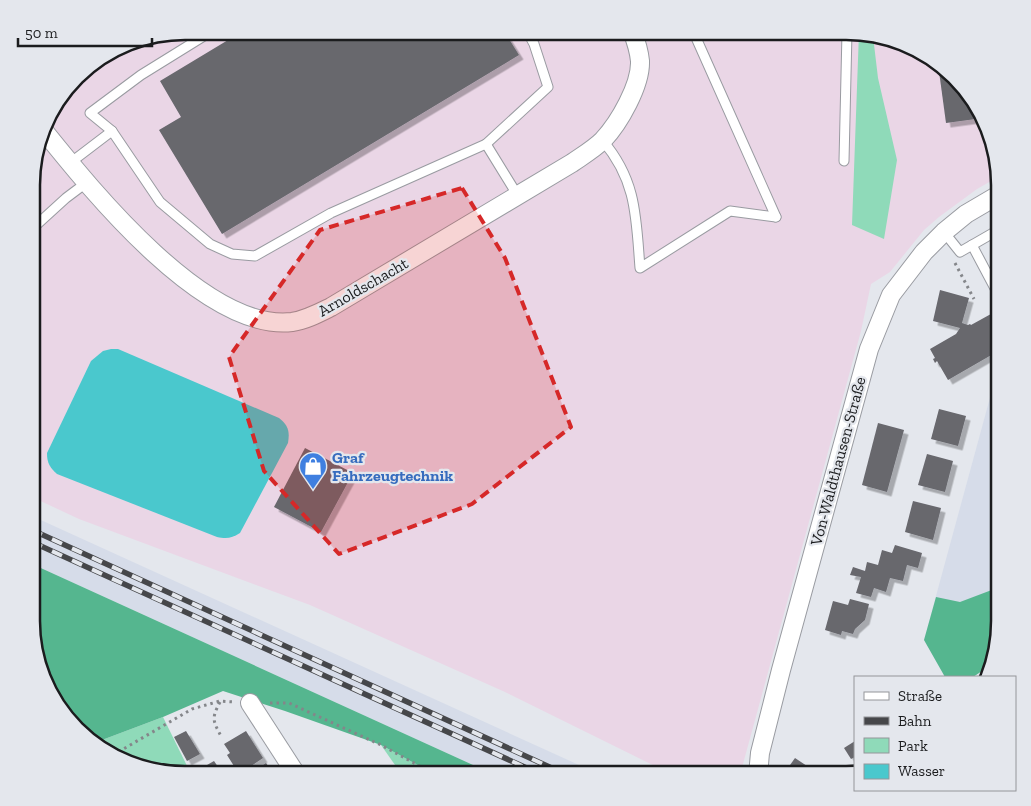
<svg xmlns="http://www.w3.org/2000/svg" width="1031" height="806" font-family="'Zilla Slab',serif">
<defs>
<filter id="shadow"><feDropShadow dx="4.5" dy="4.5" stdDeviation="0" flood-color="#0004"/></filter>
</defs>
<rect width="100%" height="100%" fill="#e4e7ed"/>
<g fill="#d6dce9">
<polygon points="1000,380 999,631 991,665 973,677 945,677 924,640 994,383"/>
<polygon points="32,516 601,775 495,775 32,564"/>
</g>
<polygon fill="#ead6e6" points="185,31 856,32 905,43 948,70 988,126 998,177 977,189 939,217 924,230 890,272 871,284 861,331 740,775 673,775 505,692 310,605 79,519 32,497 33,165 52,108 84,69 135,40"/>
<g fill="#8fdab9">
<polygon points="859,32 873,36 878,78 897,160 884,239 852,225"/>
<polygon points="163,717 191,774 175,774 126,763 94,743"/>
<polygon points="381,745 436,775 402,775"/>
</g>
<g fill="#55b68f">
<polygon points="32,564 495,775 436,775 381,745 285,711 223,691 163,717 94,743 83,736 47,689 32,631"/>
<polygon points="997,588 999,591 999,631 991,665 973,677 945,677 924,640 936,597 960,602"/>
</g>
<path fill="#4ac8cd" d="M111,349H118L279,418C288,425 290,431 288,443L240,533C232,538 227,539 217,537L57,474C50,468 47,463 47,453L91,361L103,351Z"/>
<g fill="#67676d" filter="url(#shadow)">
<polygon points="243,31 504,31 519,55 222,234 159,130 181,117 160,81"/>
<polygon points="938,64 948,70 983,118 946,123"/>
<polygon points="940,290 969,298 962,323 968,325 970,324 971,325 1000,309 1000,350 948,380 937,361 935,363 933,359 935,358 930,349 956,334 960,328 933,321"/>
<polygon points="939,409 966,416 958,446 931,439"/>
<polygon points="878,423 904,430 887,492 862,485"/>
<polygon points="305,448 353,473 321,532 274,507"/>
<polygon points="927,454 953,461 945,492 918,485"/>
<polygon points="913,501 941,508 933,540 905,532"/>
<polygon points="895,545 922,553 918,568 907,565 903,581 890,578 886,592 874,588 871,597 856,593 861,577 850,575 853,567 865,571 867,562 878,565 882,550 892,553"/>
<polygon points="850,599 869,604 865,620 855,629 853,634 842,631 841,635 825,630 833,601 848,605"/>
<polygon points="186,731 200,754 187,761 174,737"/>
<polygon points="246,731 263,758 239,774 227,755 230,753 224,744"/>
<polygon points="855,741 855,757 851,759 844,748"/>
<polygon points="795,758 810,768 820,775 783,775"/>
<polygon points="214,761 223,774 212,774 207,765"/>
<polygon points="266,763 274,774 249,774"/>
</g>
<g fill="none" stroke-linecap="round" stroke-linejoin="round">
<g stroke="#999ba1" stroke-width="11">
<g id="service">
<polyline points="212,31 141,75 90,113 112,131 160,202 210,244 232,254 255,256 331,213 486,144 548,87 534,44 527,31"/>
<polyline points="693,31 776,217"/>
<path d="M603,141C637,181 636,218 640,268L730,211L776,217"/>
<polyline points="486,144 518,196"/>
<polyline points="844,161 847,32"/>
<polyline points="70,163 112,131"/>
<polyline points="32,229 66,198 86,183"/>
<polyline points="944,232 960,252 1000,229"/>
<polyline points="972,245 999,296"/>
</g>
</g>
<g stroke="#999ba1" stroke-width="20">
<g id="minor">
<path d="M44,131C93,192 206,332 292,322C306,320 319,313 331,307L572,163C582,156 594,149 603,140C619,123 641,85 640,61C639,51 636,41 632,31"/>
<polyline points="250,703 296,774"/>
<polyline points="758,775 760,753 781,670 869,349 891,295 924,252 944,232 966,214 1000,194"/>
</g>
</g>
<g stroke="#84868a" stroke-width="3" stroke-dasharray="2.5 4" stroke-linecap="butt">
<polyline points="955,263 974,299"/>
<path d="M220,702C211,719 213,721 222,738"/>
<polyline points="270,703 289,703 381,745 436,775"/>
<polyline points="113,755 192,709 220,701 234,702"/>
</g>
<use href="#service" stroke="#fff" stroke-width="9"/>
<use href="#minor" stroke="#fff" stroke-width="18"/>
<g stroke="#46474a" stroke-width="5.5">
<g id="rail">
<polyline points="32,530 567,775"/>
<polyline points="32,542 542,775"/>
</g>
</g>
<use href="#rail" stroke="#e4e7ed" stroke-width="4" stroke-dasharray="11" stroke-linecap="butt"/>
</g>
<path fill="#d62828" fill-opacity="0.2" stroke="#d62828" stroke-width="4" stroke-dasharray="10 6" stroke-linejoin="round" d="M462,188L505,258L571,427L472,504L339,554L264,471L229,357L320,230Z"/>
<defs>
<g id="shop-pin" transform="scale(1.4375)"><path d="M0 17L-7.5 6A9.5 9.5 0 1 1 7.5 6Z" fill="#3f7fe0" stroke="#e4e7ed"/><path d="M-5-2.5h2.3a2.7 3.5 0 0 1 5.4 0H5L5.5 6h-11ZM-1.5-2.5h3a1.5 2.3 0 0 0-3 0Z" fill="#fff"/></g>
</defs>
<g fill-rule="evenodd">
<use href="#shop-pin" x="313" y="466"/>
</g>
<g text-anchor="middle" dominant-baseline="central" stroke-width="4.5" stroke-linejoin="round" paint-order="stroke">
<g font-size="16" fill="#1b1c1e" stroke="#e4e7ed">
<text transform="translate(363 287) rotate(-30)">Arnoldschacht</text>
<text transform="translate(838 461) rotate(-75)">Von-Waldthausen-Straße</text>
</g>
<g font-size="16" font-weight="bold" fill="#366cbe" stroke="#e4e7ed" text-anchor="start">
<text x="332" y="457">Graf<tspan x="332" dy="18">Fahrzeugtechnik</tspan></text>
</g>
</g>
<path d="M0 0H1031V806H0ZM185 40H846A145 145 0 0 1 991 185V621A145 145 0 0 1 846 766H185A145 145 0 0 1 40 621V185A145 145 0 0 1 185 40Z" fill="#e4e7ed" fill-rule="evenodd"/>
<path fill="none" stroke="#1b1c1e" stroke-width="2.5" d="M185 40H846A145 145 0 0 1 991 185V621A145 145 0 0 1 846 766H185A145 145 0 0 1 40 621V185A145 145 0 0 1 185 40Z"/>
<rect x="854" y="676" width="162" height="115" fill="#e4e7ed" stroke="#94969a"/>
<rect x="864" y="692" width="25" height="8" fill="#ffffff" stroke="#94969a"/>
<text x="898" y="701" font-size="15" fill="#1b1c1e">Straße</text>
<rect x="864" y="717" width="25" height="8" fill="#46474a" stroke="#94969a"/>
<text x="898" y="726" font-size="15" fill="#1b1c1e">Bahn</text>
<rect x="864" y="738" width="25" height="15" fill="#8fdab9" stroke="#94969a"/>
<text x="898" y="751" font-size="15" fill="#1b1c1e">Park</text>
<rect x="864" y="764" width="25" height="15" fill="#4ac8cd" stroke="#94969a"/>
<text x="898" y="776" font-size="15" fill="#1b1c1e">Wasser</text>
<path d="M18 38v8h134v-8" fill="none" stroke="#1b1c1e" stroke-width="2.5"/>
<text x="25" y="38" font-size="15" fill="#1b1c1e" stroke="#e4e7ed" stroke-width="4" paint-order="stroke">50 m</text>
</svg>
